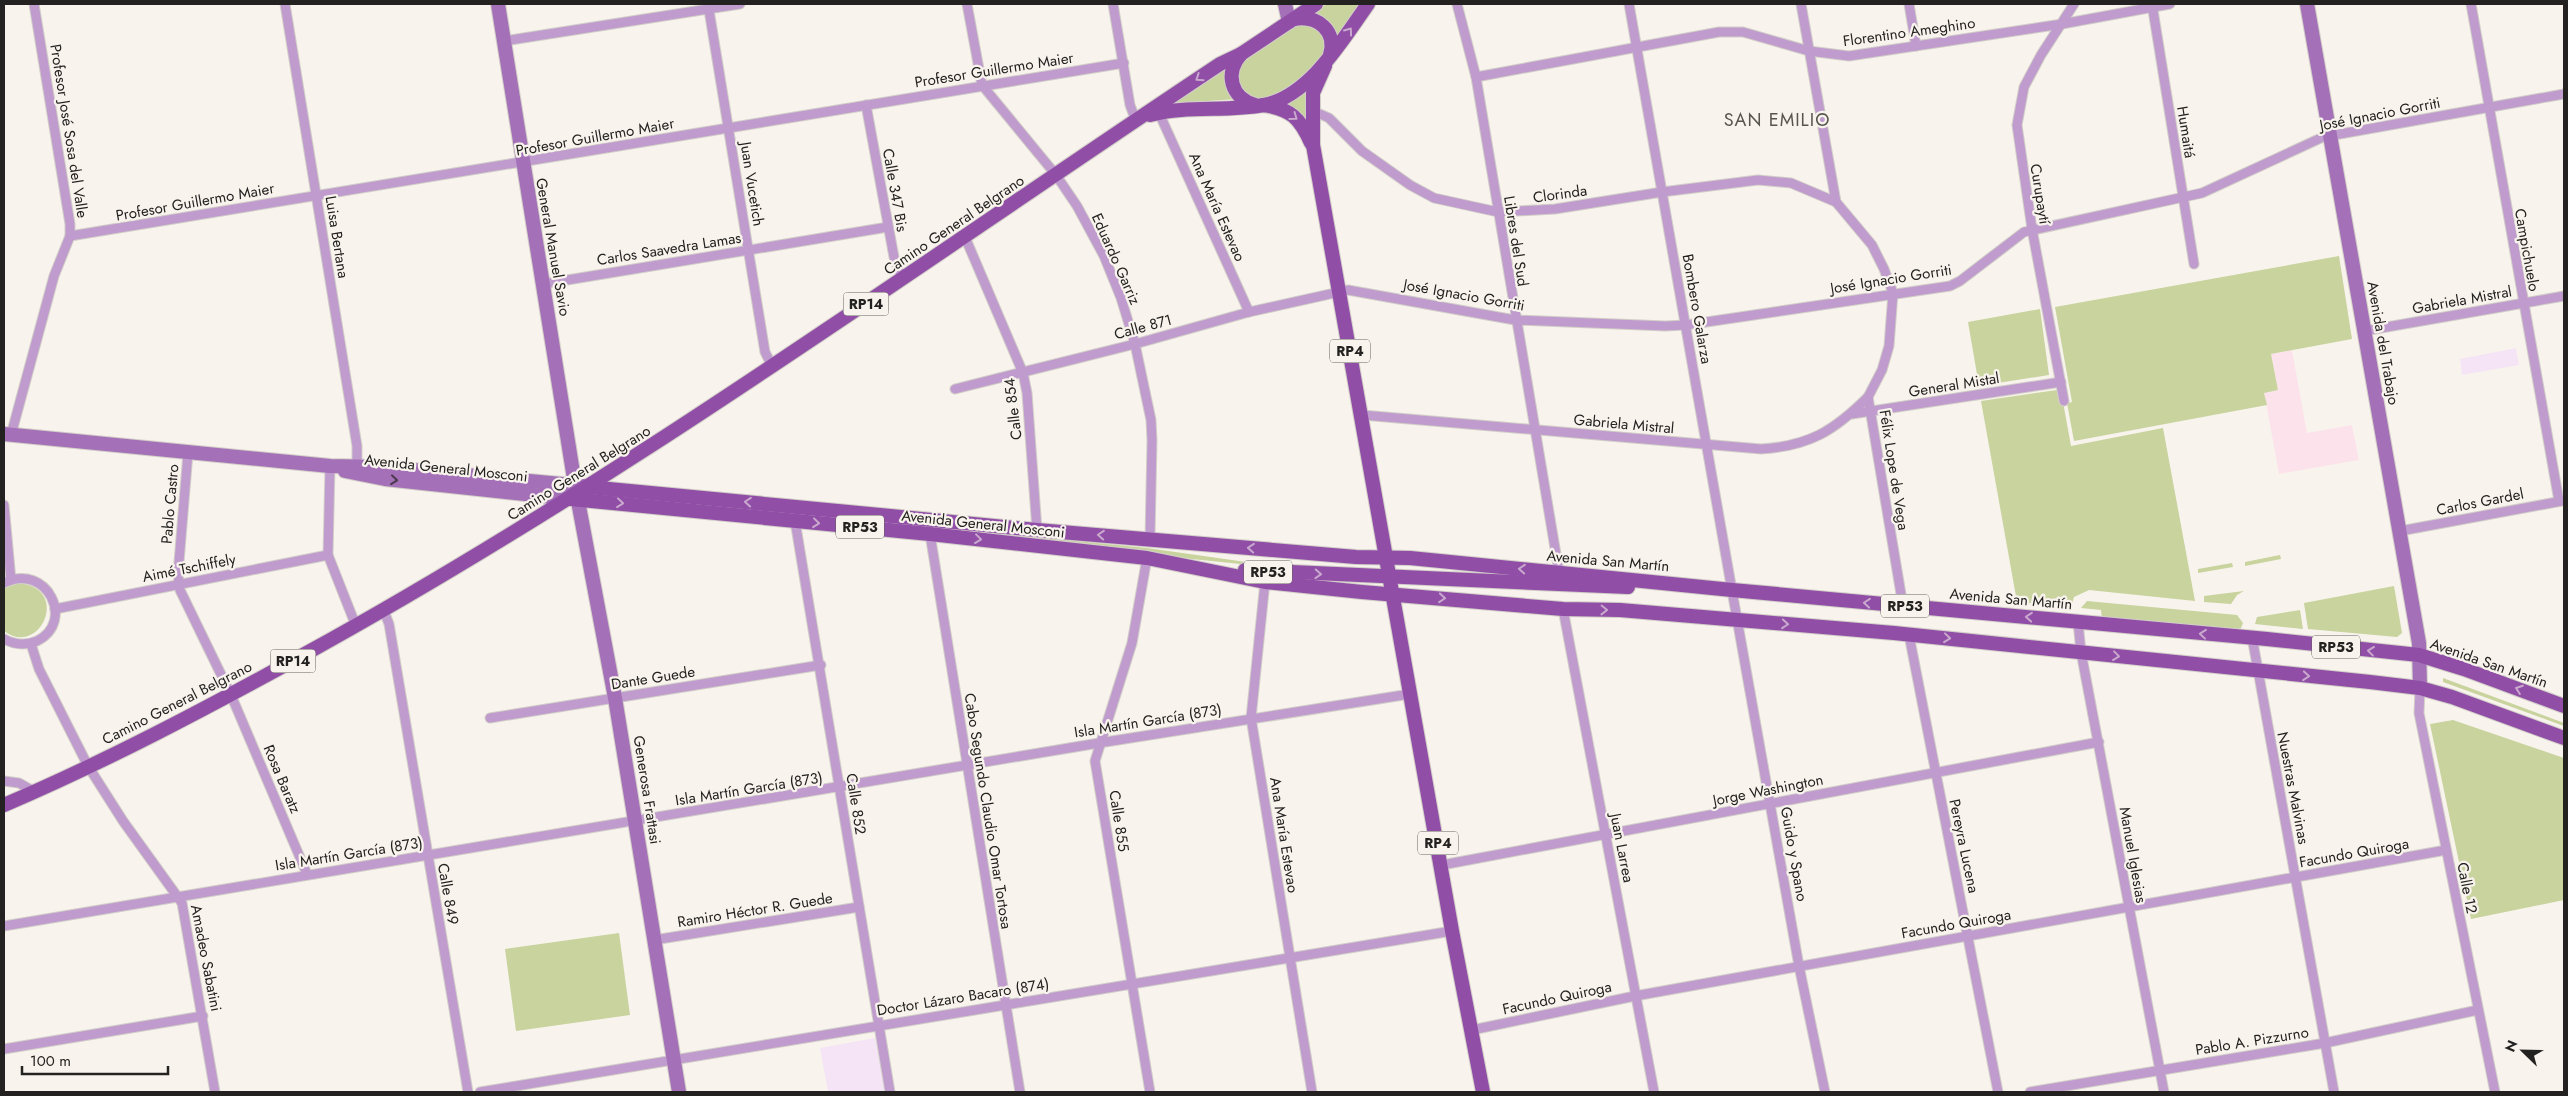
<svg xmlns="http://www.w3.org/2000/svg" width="2568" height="1096" font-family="Jost,sans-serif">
<rect width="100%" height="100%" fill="#f8f4ed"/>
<polygon fill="#fce3eb" points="2292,350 2307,433 2352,425 2359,460 2279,474 2264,392 2278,390 2271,354"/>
<g fill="#f5e4f6">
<polygon points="2516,348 2519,365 2462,375 2460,359"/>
<polygon points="875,1038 885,1092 828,1092 820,1048"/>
</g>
<g fill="#c8d39e">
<polygon points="1327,4 1363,4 1336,43 1312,13"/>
<path d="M1304,22L1322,31L1327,53C1308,75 1285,97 1254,101L1238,86V70L1241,63L1298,23Z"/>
<polygon points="1226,67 1237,99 1177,103 1176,100"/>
<polygon points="1308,85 1310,131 1278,103"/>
<polygon points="2339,256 2352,339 2271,354 2278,390 2264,393 2267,405 2074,441 2067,403 2072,402 2055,307"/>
<polygon points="2040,309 2049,375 1979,386 1968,322"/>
<polygon points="2057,390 2059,402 2063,402 2071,446 2163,428 2195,601 2089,590 2074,597 2071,607 2017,602 1981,401"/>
<polygon points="592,493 1147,548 1246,562 1250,565 796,518"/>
<polygon points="2280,555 2281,559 2245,566 2245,562"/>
<polygon points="2232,563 2233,567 2198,573 2198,569"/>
<path d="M19,583C72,589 39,658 4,631V588Z"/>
<polygon points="2394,586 2402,633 2397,637 2308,629 2304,603"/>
<polygon points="2244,591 2237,595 2231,604 2204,602 2204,596"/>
<polygon points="2087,601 2237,615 2243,623 2241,628 2232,631 2102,619 2101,610 2081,608"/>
<polygon points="2300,610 2303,629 2255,624 2257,617"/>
<polygon points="2443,678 2564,723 2564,726 2443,682"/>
<polygon points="2453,720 2564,758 2564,900 2471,919 2430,724"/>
<polygon points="619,933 630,1015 516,1031 505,949"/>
</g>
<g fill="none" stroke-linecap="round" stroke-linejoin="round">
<g stroke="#d2cec8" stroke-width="11">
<g id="minor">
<polyline points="285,4 357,446 357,469"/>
<polyline points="708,4 765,352 772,366"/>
<polyline points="967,4 982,85 1056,175 1077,206 1104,256 1121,298 1135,344 1151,420 1152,440 1150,538"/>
<polyline points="1113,4 1130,105 1136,121"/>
<polyline points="1457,4 1476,77 1559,572"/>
<polyline points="1629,4 1737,619 1799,966 1825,1092"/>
<polyline points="1801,4 1836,202 1872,245 1884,269 1893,293 1889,346 1882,370 1868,397 1903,606"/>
<polyline points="1909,4 1916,46"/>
<polyline points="2152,4 2194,264"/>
<polyline points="2471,4 2559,501"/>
<polyline points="504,41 740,4"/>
<polyline points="1476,77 1719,32 1743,32 1809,51 1849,56 2062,24 2170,4"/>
<polyline points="866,105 894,257 902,279"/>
<polyline points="1313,111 1329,118 1362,151 1410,185 1434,198 1498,212 1555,209 1662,192 1758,180 1791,183 1836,202"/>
<polyline points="1159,113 1249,312"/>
<polyline points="70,236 1124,63"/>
<polyline points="965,237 1023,373 1027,393 1037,530"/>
<polyline points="543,284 888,227"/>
<polyline points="2364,331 2564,296"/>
<polyline points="955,389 1135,344 1249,312 1348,290 1515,320 1665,326 1686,325 1950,286 1960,281 2024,232 2202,193 2323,137 2564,94"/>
<polyline points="2064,401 2032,229 2017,125 2024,87 2041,55 2074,4"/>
<polyline points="1852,414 2061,382"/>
<path d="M1362,415L1761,449C1809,446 1834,431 1868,397"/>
<polyline points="11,435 54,276 70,236 70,224 34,4"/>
<polyline points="188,453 178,574 180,590 231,695 307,874"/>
<polyline points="330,466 328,555 356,626"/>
<polyline points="4,505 11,580"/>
<polyline points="795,521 890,1092"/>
<polyline points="2400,531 2562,501"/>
<polyline points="930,534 1020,1092"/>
<polyline points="1147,558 1132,643 1095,761 1150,1092"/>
<polyline points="1265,582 1251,718 1312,1092"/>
<path d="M4,583C47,562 76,622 37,641C25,646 15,645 4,639"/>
<polyline points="55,609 328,555"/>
<polyline points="1563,609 1654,1092"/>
<polyline points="384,611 389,624 468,1092"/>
<polyline points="2078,622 2081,652 2164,1092"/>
<polyline points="1909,635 1998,1092"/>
<polyline points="2252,637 2334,1092"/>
<polyline points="31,644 39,669 88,766 123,821 182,903 215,1092"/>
<polyline points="2420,688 2419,713 2495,1092"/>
<polyline points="490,718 821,665"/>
<polyline points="4,781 19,783 35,792"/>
<polyline points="1442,865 2099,742"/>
<polyline points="4,926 1099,743 1410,694"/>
<polyline points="654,940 859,907"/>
<polyline points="1472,1030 1635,996 2446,850"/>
<polyline points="4,1049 203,1016"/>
<polyline points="480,1092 1452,931"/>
<polyline points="2030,1092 2325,1043 2478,1010"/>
</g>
</g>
<g stroke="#d2cec8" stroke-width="16">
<g id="secondary">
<polyline points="498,4 575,485 615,698 679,1092"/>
<polyline points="1285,4 1289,22"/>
<polyline points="2307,4 2416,626 2419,643 2420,688"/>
<polyline points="4,434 330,466 381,467 583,486"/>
<polyline points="345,471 385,479 571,499"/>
</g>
</g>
<g stroke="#d2cec8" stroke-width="16">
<g id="primary">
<path d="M1294,19C1318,15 1337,31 1330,55"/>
<path d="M1241,54C1224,73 1231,98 1255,105"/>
<polyline points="1325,66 1313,93 1313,145 1452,931 1483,1092"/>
<path d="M1263,105C1291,109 1300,118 1311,143"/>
<path d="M1150,115C1187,105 1226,112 1264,105C1310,96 1343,39 1368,4"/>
<polyline points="588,487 1037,530 1356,557 1410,558 1732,590 2267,639 2419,655 2464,669 2564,706"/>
<polyline points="571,499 930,534 1147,558 1265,582 1362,592 1563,609 1620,610 1894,633 2370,682 2420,688 2452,697 2564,738"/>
<polyline points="1245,570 1628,587"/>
<path d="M4,805C107,761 207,708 305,654C623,479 917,265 1220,64L1241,54L1316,4"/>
</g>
</g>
<use href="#minor" stroke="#bf9ccd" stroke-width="9"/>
<use href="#secondary" stroke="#a470b7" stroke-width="14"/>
<use href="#primary" stroke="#904ea7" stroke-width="14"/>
</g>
<defs><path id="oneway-chevron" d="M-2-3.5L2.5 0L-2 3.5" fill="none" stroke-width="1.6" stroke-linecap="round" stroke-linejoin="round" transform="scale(1.25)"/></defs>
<g stroke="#c9a9ce">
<use href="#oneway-chevron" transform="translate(1349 31) rotate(-54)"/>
<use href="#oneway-chevron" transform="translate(1199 78) rotate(146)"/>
<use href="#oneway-chevron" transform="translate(1294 117) rotate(36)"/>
<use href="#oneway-chevron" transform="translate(748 502) rotate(-175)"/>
<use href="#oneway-chevron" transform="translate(620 503) rotate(6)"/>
<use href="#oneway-chevron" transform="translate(816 523) rotate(6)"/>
<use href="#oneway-chevron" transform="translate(1101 535) rotate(-176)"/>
<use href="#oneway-chevron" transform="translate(978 539) rotate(7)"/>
<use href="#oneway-chevron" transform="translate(1251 548) rotate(-175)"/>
<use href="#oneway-chevron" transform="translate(1522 569) rotate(-176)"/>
<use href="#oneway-chevron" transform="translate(1318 574) rotate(3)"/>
<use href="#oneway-chevron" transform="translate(1442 598) rotate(5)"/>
<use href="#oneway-chevron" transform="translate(1867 603) rotate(-175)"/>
<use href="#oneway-chevron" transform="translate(1604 610) rotate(1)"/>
<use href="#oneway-chevron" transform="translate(2029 617) rotate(-175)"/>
<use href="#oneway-chevron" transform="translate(1785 624) rotate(5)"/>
<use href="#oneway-chevron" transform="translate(2203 634) rotate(-174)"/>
<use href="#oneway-chevron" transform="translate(1947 638) rotate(6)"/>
<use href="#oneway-chevron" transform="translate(2371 651) rotate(-173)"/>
<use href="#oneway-chevron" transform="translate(2116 656) rotate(7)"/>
<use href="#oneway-chevron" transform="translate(2306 676) rotate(5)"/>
<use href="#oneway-chevron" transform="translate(2519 689) rotate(-160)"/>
</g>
<use stroke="#4a394d" href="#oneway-chevron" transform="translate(394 480) rotate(6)"/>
<g text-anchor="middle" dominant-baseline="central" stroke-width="4.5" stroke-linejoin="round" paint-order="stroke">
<g fill="#f8f4ed" stroke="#64615e" stroke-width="1">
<rect x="843.5" y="292.5" width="45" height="23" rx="4"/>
<rect x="1330" y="339.5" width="40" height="23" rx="4"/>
<rect x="836" y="515.5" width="48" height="23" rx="4"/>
<rect x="1244" y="560.5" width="48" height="23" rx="4"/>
<rect x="1881" y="594.5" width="48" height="23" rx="4"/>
<rect x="2312" y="635.5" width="48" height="23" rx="4"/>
<rect x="270.5" y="649.5" width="45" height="23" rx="4"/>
<rect x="1418" y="831.5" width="40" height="23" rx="4"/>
</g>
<g font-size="14" font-weight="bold" fill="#242220">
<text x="866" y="304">RP14</text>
<text x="1350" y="351">RP4</text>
<text x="860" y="527">RP53</text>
<text x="1268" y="572">RP53</text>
<text x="1905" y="606">RP53</text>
<text x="2336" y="647">RP53</text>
<text x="293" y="661">RP14</text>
<text x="1438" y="843">RP4</text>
</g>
<g font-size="15" fill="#242220" stroke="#f8f4ed">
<text transform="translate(1909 32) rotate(-8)">Florentino Ameghino</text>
<text transform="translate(994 70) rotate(-9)">Profesor Guillermo Maier</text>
<text transform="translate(2380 114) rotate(-11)">José Ignacio Gorriti</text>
<text transform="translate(69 131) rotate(81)">Profesor José Sosa del Valle</text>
<text transform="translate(2186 132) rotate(81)">Humaitá</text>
<text transform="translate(595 137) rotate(-10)">Profesor Guillermo Maier</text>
<text transform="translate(752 184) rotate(81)">Juan Vucetich</text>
<text transform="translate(895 190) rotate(80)">Calle 347 Bis</text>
<text transform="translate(1560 194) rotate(-8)">Clorinda</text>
<text transform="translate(2040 194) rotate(81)">Curupaytí</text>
<text transform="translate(195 202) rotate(-10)">Profesor Guillermo Maier</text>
<text transform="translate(1217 207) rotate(66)">Ana María Estevao</text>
<text transform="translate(954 225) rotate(-34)">Camino General Belgrano</text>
<text transform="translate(337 237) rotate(81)">Luisa Bertana</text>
<text transform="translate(1516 241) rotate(81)">Libres del Sud</text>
<text transform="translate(553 247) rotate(80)">General Manuel Savio</text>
<text transform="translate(669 249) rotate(-9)">Carlos Saavedra Lamas</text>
<text transform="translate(2527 250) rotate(80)">Campichuelo</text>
<text transform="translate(1116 259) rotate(66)">Eduardo Garriz</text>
<text transform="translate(1891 279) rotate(-9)">José Ignacio Gorriti</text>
<text transform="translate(1464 295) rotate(10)">José Ignacio Gorriti</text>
<text transform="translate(2462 300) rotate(-10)">Gabriela Mistral</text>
<text transform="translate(1697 309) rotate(80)">Bombero Galarza</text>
<text transform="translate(1143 327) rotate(-15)">Calle 871</text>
<text transform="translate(2383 343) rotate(80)">Avenida del Trabajo</text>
<text transform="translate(1954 385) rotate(-9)">General Mistal</text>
<text transform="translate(1013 409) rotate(-97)">Calle 854</text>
<text transform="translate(1624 424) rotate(5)">Gabriela Mistral</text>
<text transform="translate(446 468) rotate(6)">Avenida General Mosconi</text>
<text transform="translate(1894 470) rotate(81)">Félix Lope de Vega</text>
<text transform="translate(579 473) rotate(-32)">Camino General Belgrano</text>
<text transform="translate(2480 502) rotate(-11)">Carlos Gardel</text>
<text transform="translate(170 504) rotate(-85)">Pablo Castro</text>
<text transform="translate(983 524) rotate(6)">Avenida General Mosconi</text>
<text transform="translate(1608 561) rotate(5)">Avenida San Martín</text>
<text transform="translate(189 568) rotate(-11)">Aimé Tschiffely</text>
<text transform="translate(2011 599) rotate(5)">Avenida San Martín</text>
<text transform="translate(2489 663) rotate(19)">Avenida San Martín</text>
<text transform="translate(653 678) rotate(-9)">Dante Guede</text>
<text transform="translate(177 703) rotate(-27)">Camino General Belgrano</text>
<text transform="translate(1148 721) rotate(-9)">Isla Martín García (873)</text>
<text transform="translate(282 779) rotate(67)">Rosa Baratz</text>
<text transform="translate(2293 788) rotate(79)">Nuestras Malvinas</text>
<text transform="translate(749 789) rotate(-9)">Isla Martín García (873)</text>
<text transform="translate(647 790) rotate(81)">Generosa Frattasi</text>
<text transform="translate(1768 790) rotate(-11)">Jorge Washington</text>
<text transform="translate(856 804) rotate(81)">Calle 852</text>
<text transform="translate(988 811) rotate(81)">Cabo Segundo Claudio Omar Tortosa</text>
<text transform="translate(1119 821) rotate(81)">Calle 855</text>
<text transform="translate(1284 835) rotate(81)">Ana María Estevao</text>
<text transform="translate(1964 846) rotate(78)">Pereyra Lucena</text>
<text transform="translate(1622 848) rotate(79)">Juan Larrea</text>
<text transform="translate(2354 853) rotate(-10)">Facundo Quiroga</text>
<text transform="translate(349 854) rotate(-9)">Isla Martín García (873)</text>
<text transform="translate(1794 854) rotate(80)">Guido y Spano</text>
<text transform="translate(2133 855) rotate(80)">Manuel Iglesias</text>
<text transform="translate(2467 888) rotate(79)">Calle 12</text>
<text transform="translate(448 894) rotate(80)">Calle 849</text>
<text transform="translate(755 910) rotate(-9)">Ramiro Héctor R. Guede</text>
<text transform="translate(1956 924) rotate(-10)">Facundo Quiroga</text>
<text transform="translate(206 958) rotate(79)">Amadeo Sabatini</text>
<text transform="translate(963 997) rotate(-9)">Doctor Lázaro Bacaro (874)</text>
<text transform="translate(1557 998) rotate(-12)">Facundo Quiroga</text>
<text transform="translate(2252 1041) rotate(-9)">Pablo A. Pizzurno</text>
</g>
<g font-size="18" letter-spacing="1" fill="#58554f" stroke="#f8f4ed">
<text x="1777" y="120">SAN EMILIO</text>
</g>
</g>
<rect width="2568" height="1096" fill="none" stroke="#242220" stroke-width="10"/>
<g transform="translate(2523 1051) rotate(293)" stroke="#f8f4ed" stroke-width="4" paint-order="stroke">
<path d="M0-4L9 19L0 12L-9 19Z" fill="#242220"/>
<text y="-8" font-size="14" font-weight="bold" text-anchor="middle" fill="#242220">N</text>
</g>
<path d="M22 1066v8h146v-8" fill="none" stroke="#242220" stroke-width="2.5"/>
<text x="30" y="1066" font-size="15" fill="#242220" stroke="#f8f4ed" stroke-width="4" paint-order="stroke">100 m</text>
</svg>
